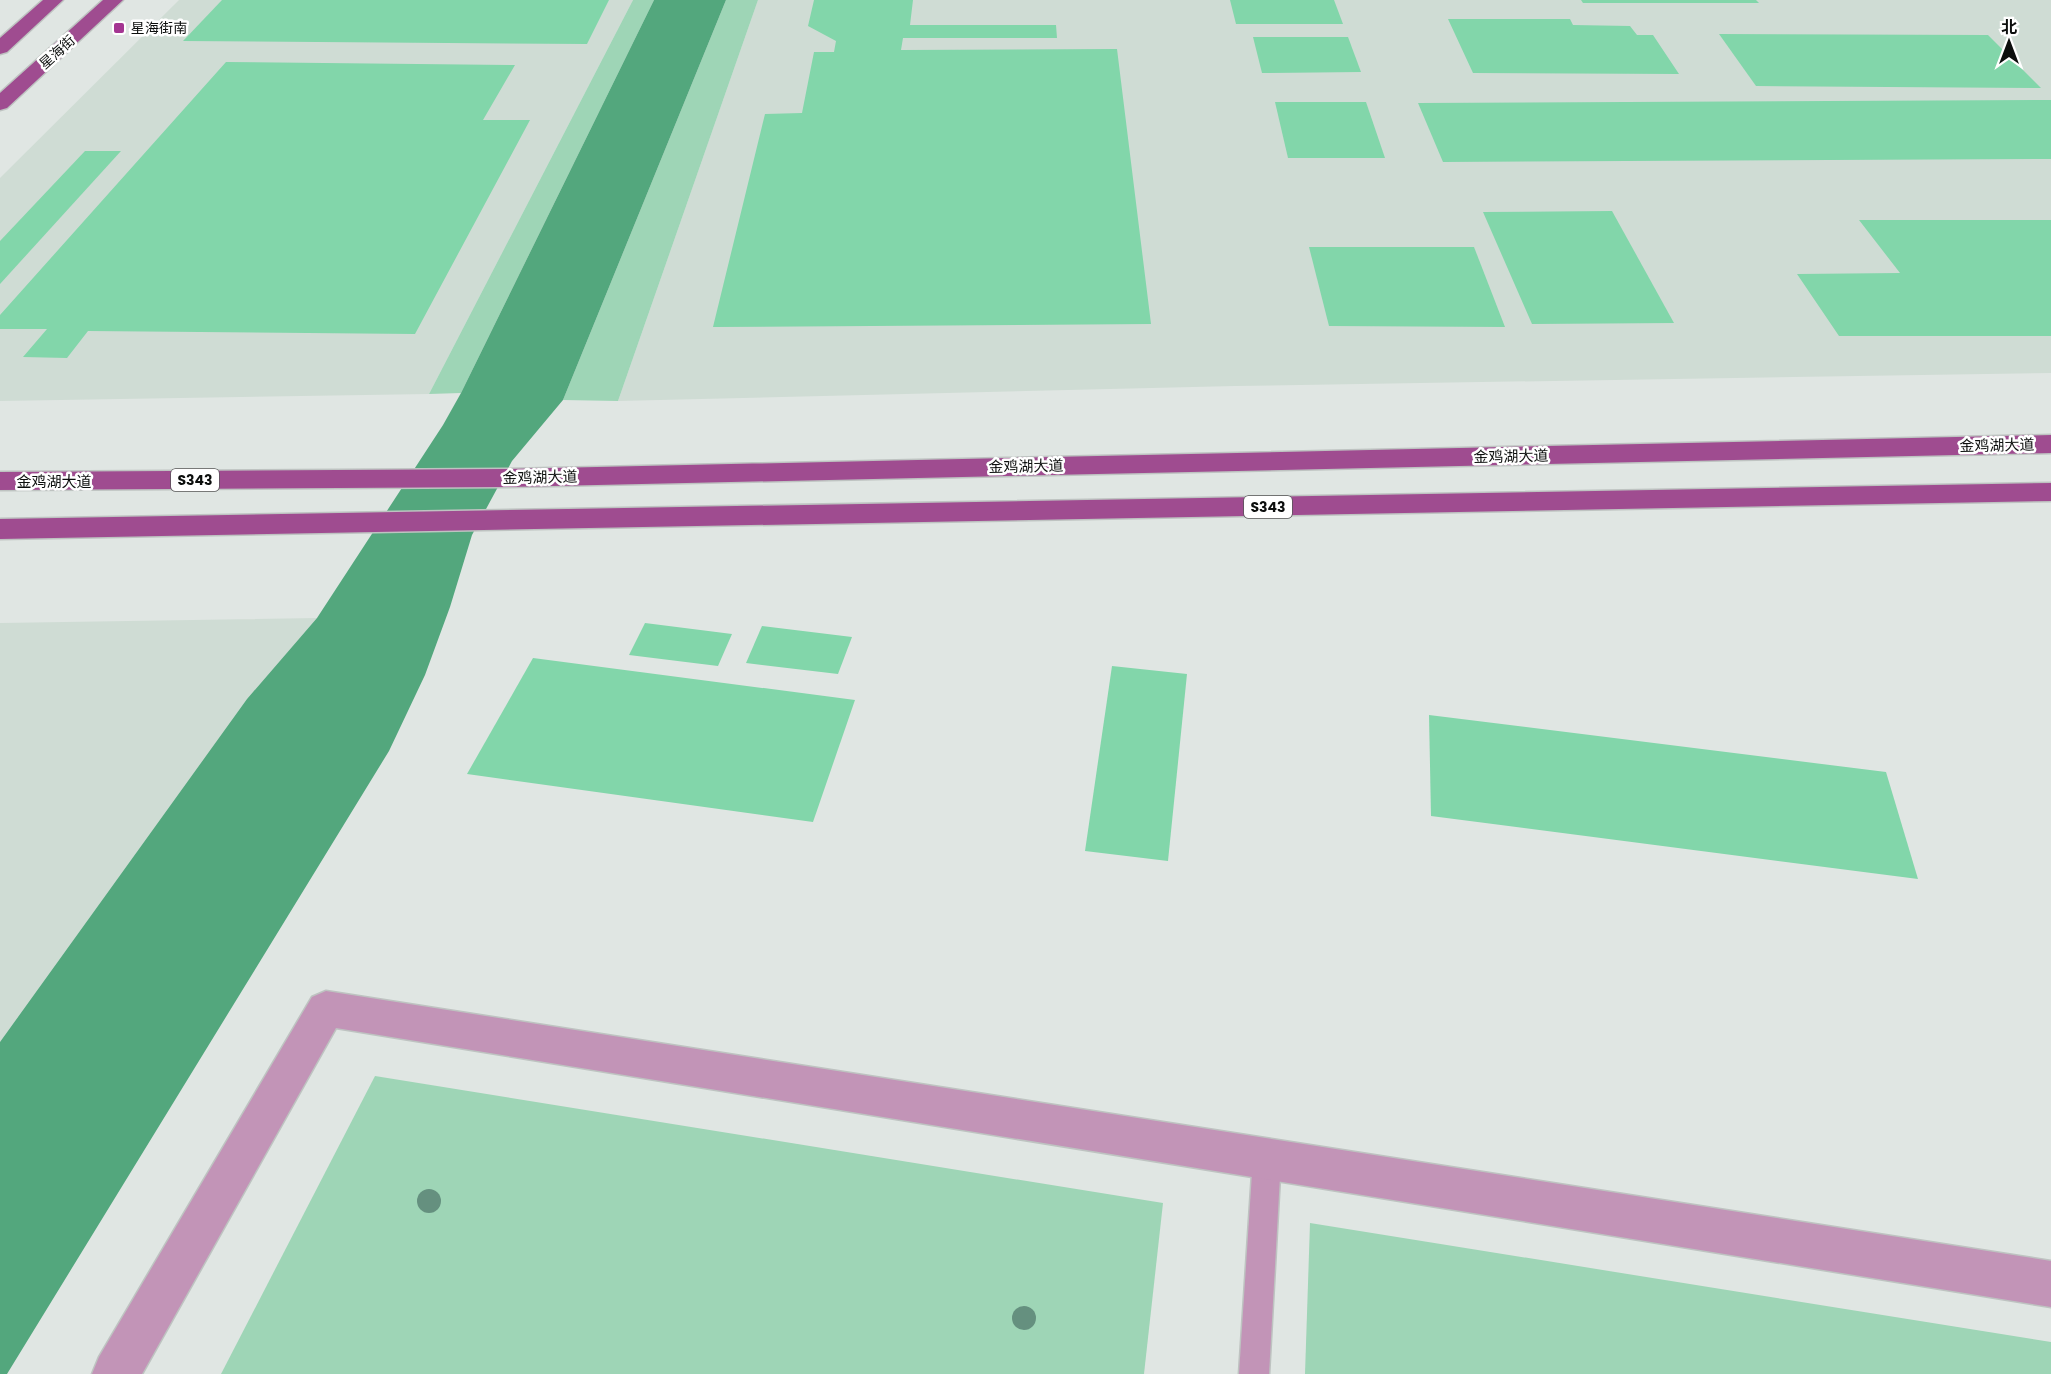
<svg xmlns="http://www.w3.org/2000/svg" width="2051" height="1374" font-family="Poppins,'Noto Sans SC',sans-serif">
<rect width="100%" height="100%" fill="#e0e6e3"/>
<g fill="#cfdcd4">
<polygon points="179,0 633,0 429,394 0,401 0,178"/>
<polygon points="758,0 2051,0 2051,373 1235,386 618,401"/>
<polygon points="317,618 247,699 0,1042 0,623"/>
</g>
<g fill="#9ed5b6">
<polygon points="633,0 654,0 461,393 429,394"/>
<polygon points="726,0 758,0 618,401 563,400"/>
<polygon points="375,1076 1163,1203 1144,1374 221,1374"/>
<polygon points="1310,1223 2051,1342 2051,1374 1305,1374"/>
</g>
<polygon fill="#53a77d" points="654,0 726,0 563,400 512,461 472,535 450,607 425,675 389,751 7,1374 0,1374 0,1042 247,699 317,618 443,425 461,393"/>
<g fill="#82d6aa">
<polygon points="222,0 609,0 587,44 183,41"/>
<polygon points="814,0 913,0 910,25 1056,25 1057,38 903,38 901,50 1117,49 1151,324 713,327 765,114 802,113 814,52 834,52 836,41 808,26"/>
<polygon points="1230,0 1334,0 1343,24 1236,24"/>
<polygon points="1581,0 1756,0 1759,3 1583,3"/>
<polygon points="1448,19 1570,19 1573,25 1630,26 1637,35 1653,35 1679,74 1473,73"/>
<polygon points="1719,34 1988,35 2041,88 1756,86"/>
<polygon points="1253,37 1348,37 1361,72 1262,73"/>
<polygon points="226,62 515,65 483,120 530,120 415,334 88,331 67,358 23,357 47,329 0,329 0,315"/>
<polygon points="2051,100 2051,159 1443,162 1418,103"/>
<polygon points="1275,102 1366,102 1385,158 1288,158"/>
<polygon points="85,151 121,151 0,284 0,241"/>
<polygon points="1612,211 1674,323 1532,324 1483,212"/>
<polygon points="1859,220 2051,220 2051,336 1839,336 1797,274 1900,273"/>
<polygon points="1309,247 1474,247 1505,327 1329,326"/>
<polygon points="645,623 732,634 718,666 629,655"/>
<polygon points="762,626 852,637 838,674 746,663"/>
<polygon points="533,658 855,700 813,822 467,774"/>
<polygon points="1112,666 1187,674 1168,861 1085,851"/>
<polygon points="1429,715 1886,772 1918,879 1431,816"/>
</g>
<g fill="none" stroke-linecap="round" stroke-linejoin="round">
<g stroke="#bec3c1" stroke-width="3">
<polygon id="service" points="1267,1145 1277,1149 1281,1158 1269,1374 1239,1374 1253,1158 1257,1149"/>
</g>
<g stroke="#bec3c1" stroke-width="3">
<polygon id="minor" points="326,991 2051,1261 2051,1307 336,1028 142,1374 92,1374 99,1357 312,997"/>
</g>
<g stroke="#bec3c1" stroke-width="3">
<g id="primary">
<polygon points="43,0 63,0 7,52 0,54 0,38"/>
<polygon points="103,0 123,0 7,108 0,110 0,93"/>
<polygon points="2051,435 2051,453 507,487 0,490 0,472 507,469"/>
<polygon points="2051,483 2051,501 0,539 0,519"/>
</g>
</g>
<use href="#service" fill="#c294b7" fill-rule="evenodd"/>
<use href="#minor" fill="#c294b7" fill-rule="evenodd"/>
<use href="#primary" fill="#9f4c90" fill-rule="evenodd"/>
</g>
<g fill="#65907f">
<circle cx="429" cy="1201" r="12"/>
<circle cx="1024" cy="1318" r="12"/>
</g>
<rect fill="#a43592" stroke="#fff" stroke-width="2" x="113" y="22" width="12" height="12" rx="3"/>
<g text-anchor="middle" dominant-baseline="central" stroke-width="5" stroke-linejoin="round" paint-order="stroke">
<g font-size="14" fill="#0c0e0d" stroke="#fff" text-anchor="start">
<text x="131" y="28">星海街南</text>
</g>
<g font-size="14" fill="#0c0e0d" stroke="#fff">
<text transform="translate(57 52) rotate(-42)">星海街</text>
</g>
<g fill="#fff" stroke="#555656" stroke-width="1.5">
<rect x="171" y="469" width="48" height="22" rx="4.5"/>
<rect x="1244" y="496" width="48" height="22" rx="4.5"/>
</g>
<g font-size="14" font-weight="bold" fill="#0c0e0d">
<text x="195" y="480">S343</text>
<text x="1268" y="507">S343</text>
</g>
<g font-size="15" fill="#0c0e0d" stroke="#fff">
<text transform="translate(1997 445) rotate(-1)">金鸡湖大道</text>
<text transform="translate(1511 456) rotate(-1)">金鸡湖大道</text>
<text transform="translate(1026 466) rotate(-1)">金鸡湖大道</text>
<text transform="translate(540 477) rotate(-1)">金鸡湖大道</text>
<text x="54" y="481">金鸡湖大道</text>
</g>
</g>
<g transform="translate(2009 42)" stroke="#ffffff" stroke-width="4.5" paint-order="stroke">
<path d="M0-4.5L10 22L0 15L-10 22Z" fill="#0c0e0d"/>
<text y="-9" font-size="16" font-weight="bold" text-anchor="middle" fill="#0c0e0d">北</text>
</g>
</svg>
